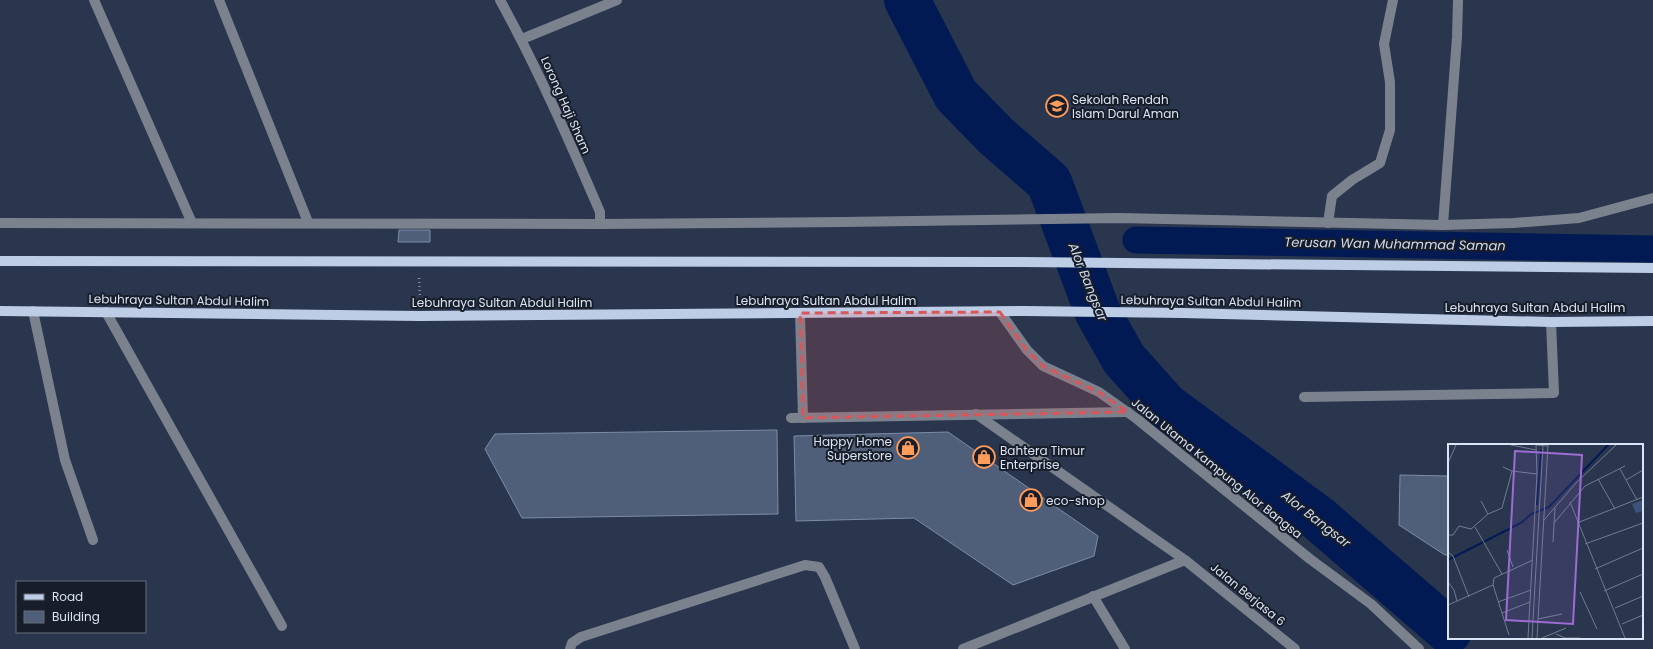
<svg xmlns="http://www.w3.org/2000/svg" width="1653" height="649" font-family="Poppins,sans-serif">
<rect width="100%" height="100%" fill="#29364e"/>
<g fill="none" stroke-linecap="round" stroke-linejoin="round">
<polyline stroke="#011a53" stroke-width="27" points="1136,240 1653,249"/>
<polyline stroke="#011a53" stroke-width="46" points="907,0 956,95 996,136 1049,182 1098,313 1124,359 1166,406 1318,518 1449,631"/>
</g>
<g fill="#505f79" stroke="#7c8ca8">
<polygon points="399,230 430,230 430,242 398,242"/>
<polygon points="777,430 778,514 522,518 485,449 495,434"/>
<polygon points="948,432 1098,536 1094,556 1013,585 914,518 796,521 794,436"/>
<polygon points="1400,475 1449,476 1449,555 1445,555 1399,525"/>
</g>
<g fill="none" stroke-linecap="round" stroke-linejoin="round">
<polyline stroke="#818ca0" stroke-width="2.5" stroke-dasharray="1 3" stroke-linecap="butt" points="419,278 420,297"/>
<g stroke="#7b828e" stroke-width="10">
<polyline points="94,0 192,223"/>
<polyline points="219,0 308,222"/>
<path d="M500,0C538,69 569,140 600,212V224"/>
<polyline points="522,39 617,0"/>
<polyline points="0,223 600,224 842,222 1119,218 1443,225 1513,223 1579,218 1653,198"/>
<polyline points="1328,223 1332,196 1352,180 1380,163 1390,130 1390,82 1384,44 1393,0"/>
<polyline points="1443,225 1457,37 1458,0"/>
<polyline points="33,311 65,460 93,540"/>
<polyline points="106,312 282,626"/>
<polyline points="1000,312 1027,350 1043,366 1099,392 1137,419 1310,559 1371,604 1419,649"/>
<polyline points="800,313 803,418"/>
<polyline points="1304,397 1554,393 1551,322"/>
<polyline points="976,414 1185,560 1295,649"/>
<polyline points="791,418 1128,412"/>
<polyline points="1093,596 1125,649"/>
<polyline points="570,649 572,643 581,637 805,565 819,567 825,577 855,649"/>
<polyline points="963,649 1185,560"/>
</g>
<g stroke="#becde6" stroke-width="10">
<polyline points="0,261 1022,262 1653,268"/>
<polyline points="0,311 420,316 1025,311 1183,313 1551,322 1653,321"/>
</g>
</g>
<path fill="#d7575b" fill-opacity="0.2" stroke="#d7575b" stroke-width="3" stroke-dasharray="8 5" stroke-linejoin="round" d="M1000,312L1027,350L1043,366L1099,392L1128,412L803,418L800,313Z"/>
<defs>
<g id="school-ring" transform="scale(1.15)"><circle r="9.5" fill="#181e29" stroke="#ff9b5b" stroke-width="1.5"/><path d="M0-5L7-2L0 1L-7-2ZM-4 1L0 2.5L4 1V4Q0 6-4 4Z" fill="#ff9b5b"/></g>
<g id="shop-ring" transform="scale(1.15)"><circle r="9.5" fill="#181e29" stroke="#ff9b5b" stroke-width="1.5"/><path d="M-5-2.5h2.3a2.7 3.5 0 0 1 5.4 0H5L5.5 6h-11ZM-1.5-2.5h3a1.5 2.3 0 0 0-3 0Z" fill="#ff9b5b"/></g>
</defs>
<g fill-rule="evenodd">
<use href="#school-ring" x="1057" y="106"/>
<use href="#shop-ring" x="908" y="448"/>
<use href="#shop-ring" x="984" y="457"/>
<use href="#shop-ring" x="1031" y="500"/>
</g>
<g text-anchor="middle" dominant-baseline="central" stroke-width="4" stroke-linejoin="round" paint-order="stroke">
<g font-size="12" fill="#dbe4f4" stroke="#181e29" text-anchor="start">
<text x="1072" y="99">Sekolah Rendah<tspan x="1072" dy="14">Islam Darul Aman</tspan></text>
<text x="892" y="441" text-anchor="end">Happy Home<tspan x="892" dy="14">Superstore</tspan></text>
<text x="1000" y="450">Bahtera Timur<tspan x="1000" dy="14">Enterprise</tspan></text>
<text x="1046" y="500">eco-shop</text>
</g>
<g font-size="12" fill="#dbe4f4" stroke="#181e29">
<text transform="translate(566 105) rotate(66)">Lorong Haji Sham</text>
<text transform="translate(179 300) rotate(1)">Lebuhraya Sultan Abdul Halim</text>
<text x="826" y="300">Lebuhraya Sultan Abdul Halim</text>
<text transform="translate(1211 301) rotate(1)">Lebuhraya Sultan Abdul Halim</text>
<text x="502" y="302">Lebuhraya Sultan Abdul Halim</text>
<text x="1535" y="307">Lebuhraya Sultan Abdul Halim</text>
<text transform="translate(1217 468) rotate(39)">Jalan Utama Kampung Alor Bangsa</text>
<text transform="translate(1248 594) rotate(39)">Jalan Berjasa 6</text>
</g>
<g font-size="13" font-style="italic" fill="#d1dbee" stroke="#181e29">
<text transform="translate(1395 244) rotate(1)">Terusan Wan Muhammad Saman</text>
<text transform="translate(1088 282) rotate(68)">Alor Bangsar</text>
<text transform="translate(1316 519) rotate(38)">Alor Bangsar</text>
</g>
</g>
<g transform="translate(1448 444)">
<rect width="195" height="195" fill="#29364e"/>
<path d="M195,56V67L188,69L184,60Z" fill="#3c5279"/>
<path fill="none" stroke="#011a53" stroke-width="2" d="M89,61L93,6M0,116L73,79L83,70L101,63L160,1"/>
<path fill="none" stroke="#707c90" stroke-width="1" d="M63,1L88,6M88,1L100,2M0,19L8,1M55,23L64,27L89,30M172,25L189,56M150,35L167,65M178,36L195,26M33,57L40,70M122,58L177,194M96,76L128,39L168,1M106,79L137,42L177,22M129,79L195,53M27,83L54,130M0,91H5L11,82L23,85L40,70L54,64L64,27M105,98L107,64M137,100L195,79M59,106L65,123M0,108L5,112L21,153M147,125L195,104M0,138L6,146L9,157M45,141L61,191M156,147L195,130M132,148L149,185M50,158L83,146M0,161L45,141L46,134L85,116M167,164L195,152M54,169L82,158M90,175L114,170M174,180L195,171M108,190L117,194H132M80,194L89,30L88,1M84,194L95,1M89,194L100,1M94,194L118,184"/>
<path fill="#9d6cd2" fill-opacity="0.15" stroke="#9d6cd2" stroke-width="2" d="M67,7L134,11L125,180L58,176Z"/>
<rect width="195" height="195" fill="none" stroke="#dbe4f4" stroke-width="2"/>
</g>
<rect x="16" y="581" width="130" height="52" fill="#181e29" stroke="#666d7a"/>
<rect x="24" y="594" width="20" height="6" fill="#becde6" stroke="#666d7a"/>
<text x="52" y="601" font-size="12" fill="#dbe4f4">Road</text>
<rect x="24" y="611" width="20" height="12" fill="#505f79" stroke="#666d7a"/>
<text x="52" y="621" font-size="12" fill="#dbe4f4">Building</text>
</svg>
